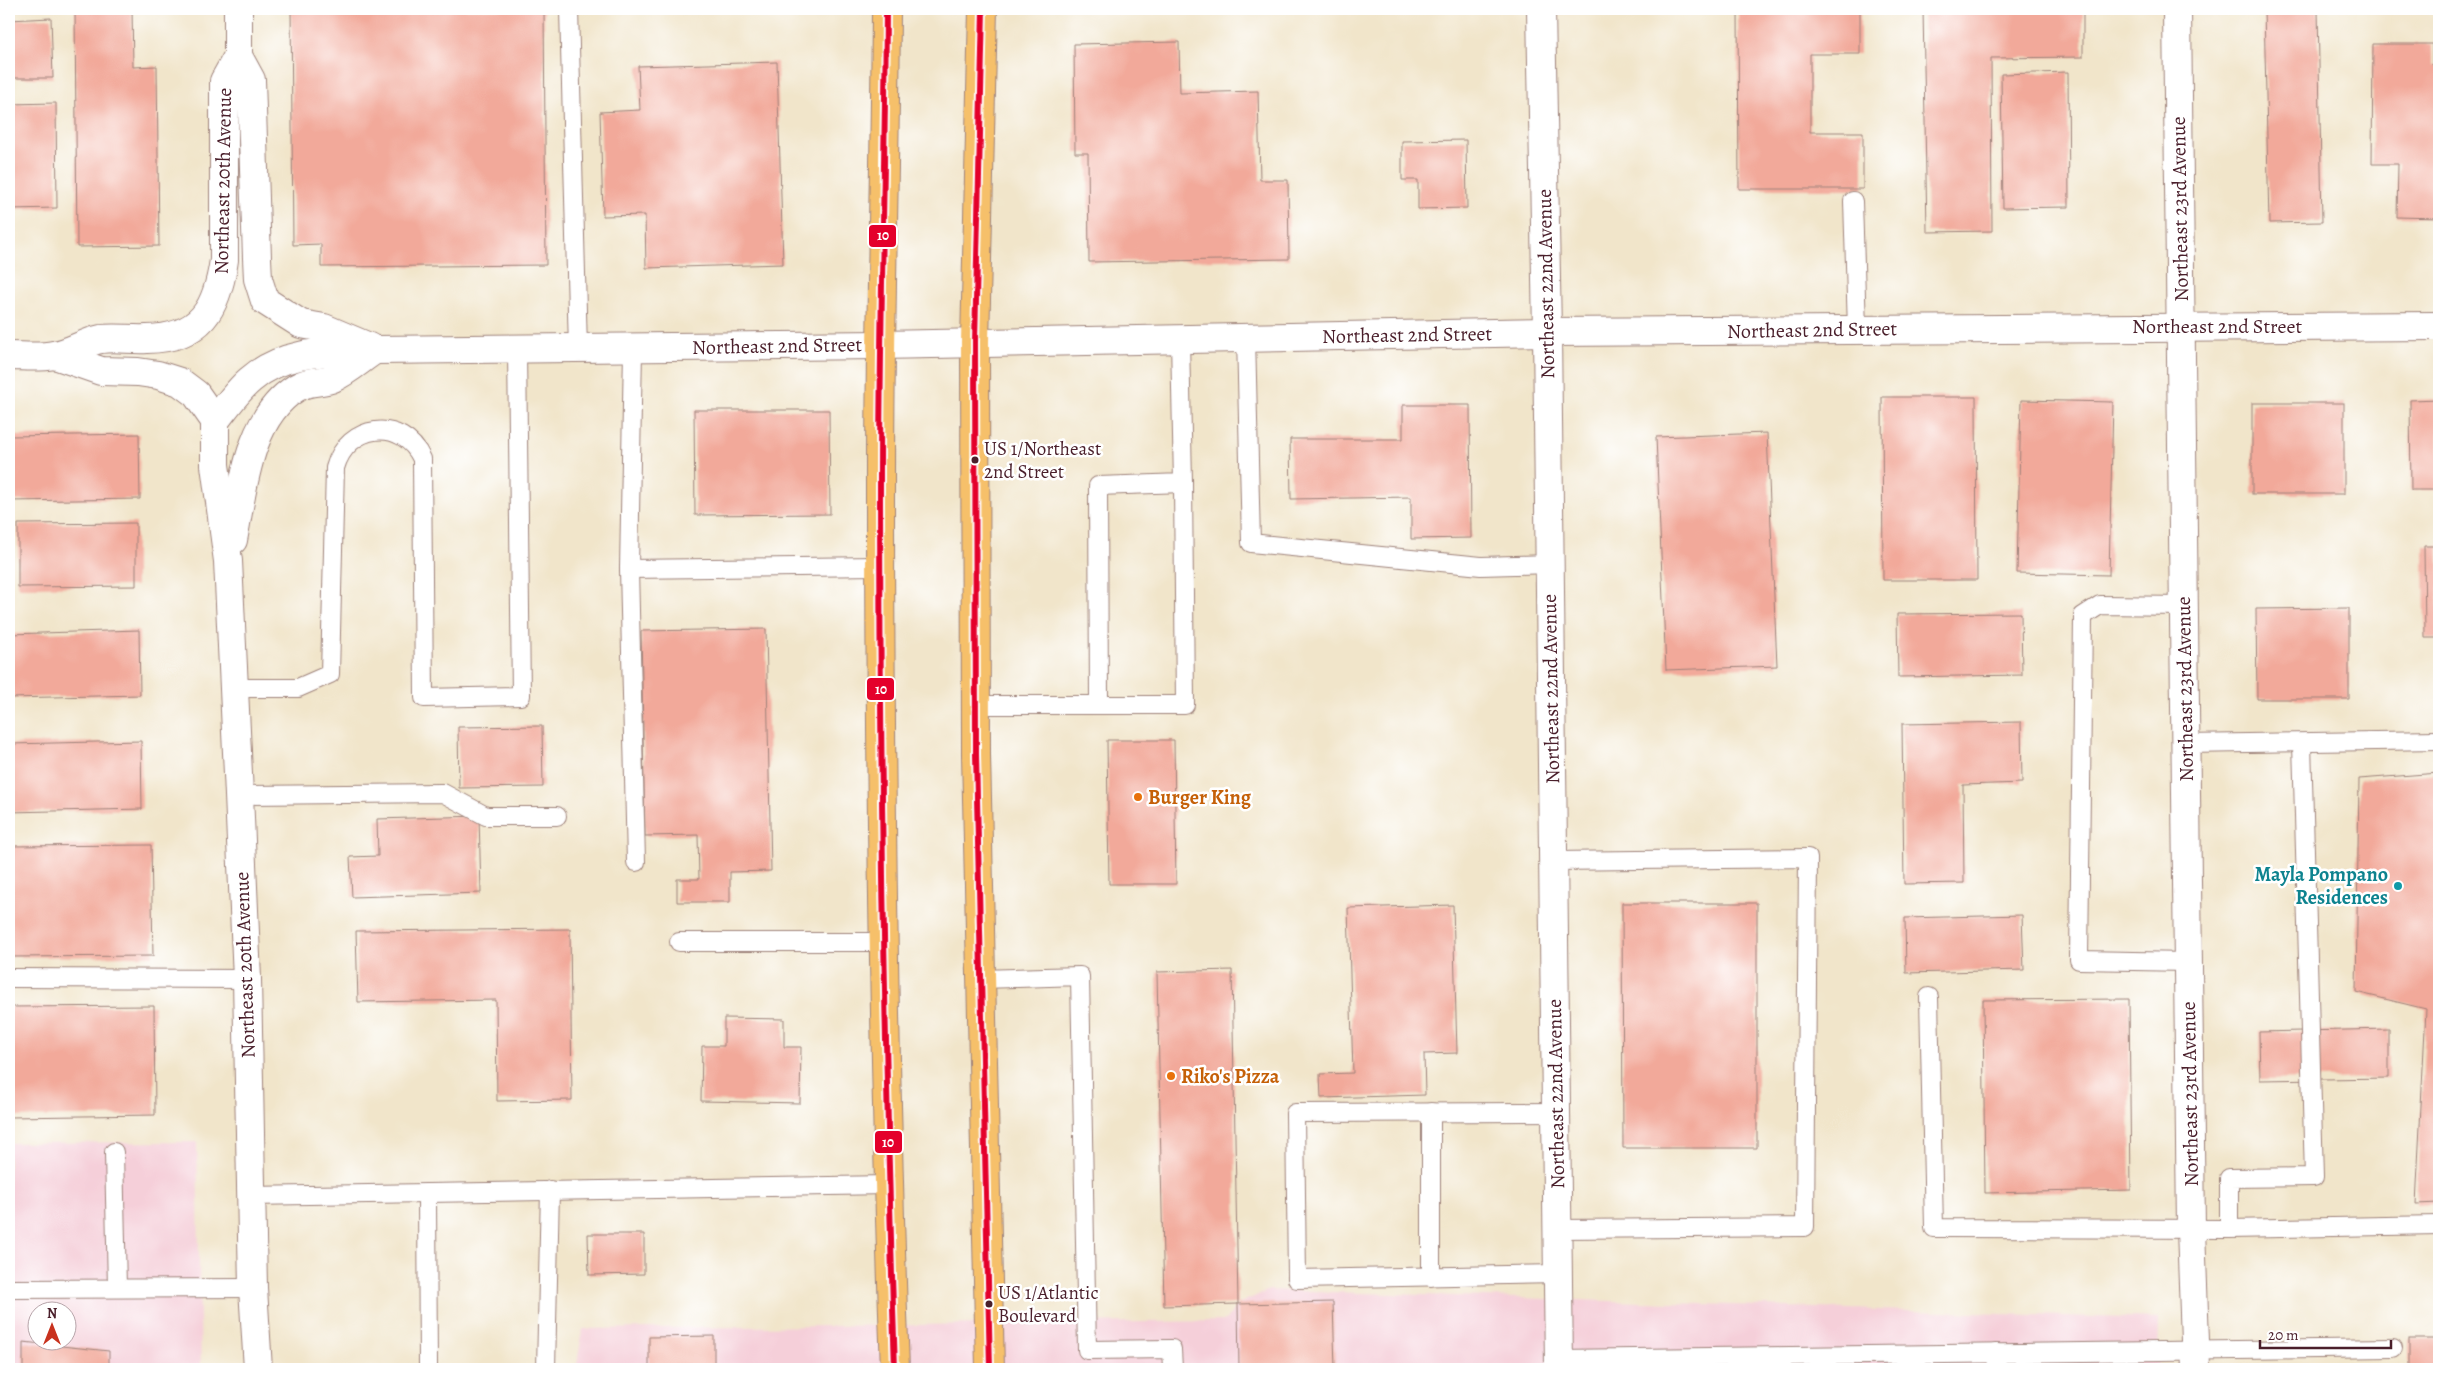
<svg xmlns="http://www.w3.org/2000/svg" width="2448" height="1378" font-family="Alegreya,serif">
<rect width="100%" height="100%" fill="#fff"/>
<filter id="ink" filterUnits="userSpaceOnUse"><feTurbulence type="fractalNoise" baseFrequency=".02" numOctaves="2"/><feDisplacementMap in="SourceGraphic" scale="10" xChannelSelector="R" yChannelSelector="G"/><feConvolveMatrix kernelMatrix="1 2 1 2 8 2 1 2 1" color-interpolation-filters="sRGB"/></filter>
<filter id="wash" filterUnits="userSpaceOnUse"><feTurbulence type="fractalNoise" baseFrequency=".0096" numOctaves="4" result="noise"/><feDisplacementMap in="SourceGraphic" scale="20" xChannelSelector="R" yChannelSelector="G"/><feGaussianBlur stdDeviation="1.12" result="paint"/><feColorMatrix in="noise" values="0 0 0 0 0 0 0 0 0 0 0 0 0 0 0 0 0 1.4 0 .05"/><feComposite in="paint" operator="in"/></filter>
<g filter="url(#wash)">
<rect width="100%" height="100%" fill="#f1e5ca"/>
<g fill="#f5cfd9" fill-rule="evenodd">
<path d="M197,1142L201,1369H9V1143ZM38,1310H68V1340H38Z"/>
<polygon points="1269,1290 2159,1319 2158,1369 576,1369 583,1329 1225,1321 1238,1304"/>
</g>
<g id="blocks">
<g fill="#f2a99a">
<polygon points="75,9 132,9 133,67 157,66 159,246 77,247"/>
<polygon points="291,9 544,9 546,265 321,267 321,244 293,245"/>
<polygon points="1738,9 1860,9 1860,54 1810,54 1810,132 1863,132 1863,189 1739,189"/>
<polygon points="1923,9 2083,9 2083,57 1991,58 1992,231 1927,232"/>
<polygon points="2264,9 2318,9 2322,222 2269,223"/>
<polygon points="51,18 53,78 11,78 9,20"/>
<polygon points="1179,42 1180,93 1258,91 1260,180 1288,180 1289,259 1089,262 1088,153 1075,153 1074,44"/>
<polygon points="2373,44 2432,44 2432,65 2439,65 2439,218 2397,217 2398,164 2372,164"/>
<polygon points="777,62 783,264 646,268 645,215 603,216 600,112 640,110 638,66"/>
<polygon points="2068,72 2069,207 2003,208 2001,74"/>
<polygon points="56,103 57,208 9,209 9,104"/>
<polygon points="1466,140 1467,208 1418,209 1418,180 1402,180 1402,141"/>
<polygon points="1882,397 1976,397 1977,580 1883,580"/>
<polygon points="2439,399 2439,490 2411,490 2410,400"/>
<polygon points="2021,400 2113,402 2109,575 2017,573"/>
<rect x="2252" y="403" width="92" height="91"/>
<polygon points="1403,405 1470,405 1471,538 1411,539 1411,497 1291,499 1290,439 1403,439"/>
<polygon points="694,410 829,410 830,514 695,515"/>
<polygon points="1767,433 1777,666 1666,670 1656,437"/>
<polygon points="139,434 140,499 9,501 9,436"/>
<polygon points="136,523 136,586 18,587 18,524"/>
<polygon points="2424,546 2439,546 2439,638 2425,638"/>
<polygon points="2349,608 2349,699 2257,699 2256,609"/>
<polygon points="2021,613 2022,675 1898,677 1897,614"/>
<polygon points="766,629 771,871 730,872 730,902 677,902 677,879 699,879 698,835 645,836 641,631"/>
<polygon points="139,630 140,695 9,698 9,634"/>
<polygon points="2021,722 2022,783 1963,785 1964,883 1904,884 1902,724"/>
<polygon points="542,726 543,787 459,788 458,727"/>
<polygon points="1107,740 1174,740 1176,884 1109,884"/>
<polygon points="141,741 142,809 9,812 9,744"/>
<polygon points="2439,773 2439,1203 2416,1204 2426,1009 2356,992 2359,779"/>
<polygon points="479,816 481,893 352,897 350,857 378,856 377,819"/>
<polygon points="151,845 153,956 9,957 9,846"/>
<polygon points="1622,903 1757,903 1757,1148 1623,1148"/>
<polygon points="1453,905 1457,1053 1424,1054 1425,1095 1321,1098 1320,1074 1353,1073 1348,908"/>
<polygon points="2022,915 2024,970 1906,973 1905,918"/>
<polygon points="570,929 572,1100 497,1101 496,1000 358,1002 356,931"/>
<polygon points="1232,970 1238,1304 1164,1306 1157,972"/>
<polygon points="2129,999 2131,1190 1985,1193 1983,1000"/>
<polygon points="154,1006 155,1115 9,1117 9,1007"/>
<polygon points="724,1018 784,1019 784,1047 801,1047 800,1103 701,1101 702,1046 724,1046"/>
<polygon points="2389,1029 2389,1078 2260,1080 2259,1032"/>
<polygon points="588,1234 644,1234 644,1274 589,1275"/>
<polygon points="1333,1302 1335,1369 1239,1369 1238,1304"/>
<polygon points="714,1336 714,1369 649,1369 649,1337"/>
<rect x="2409" y="1339" width="30" height="30"/>
<polygon points="23,1342 109,1351 109,1369 23,1369"/>
</g>
</g>
</g>
<g filter="url(#ink)">
<use href="#blocks" fill-opacity="0" stroke="#9e827a" stroke-width="1"/>
<g fill="none" stroke-linecap="round" stroke-linejoin="round">
<g stroke="#9e827a" stroke-width="20">
<g id="lane">
<polyline points="569,9 578,349"/>
<polyline points="1853,201 1857,329"/>
<polyline points="1246,337 1251,543 1481,566 1550,564"/>
<polyline points="633,349 629,569 880,566"/>
<polyline points="629,569 636,862"/>
<polyline points="2184,606 2100,605 2083,616 2079,960 2188,962"/>
<path d="M233,688H298L330,674L335,468C347,424 402,416 422,459L424,698L521,696L517,349"/>
<polyline points="1099,704 1098,486 1183,483 1180,339"/>
<polyline points="976,705 1185,705 1183,483"/>
<polyline points="2186,744 2439,740"/>
<polyline points="239,795 443,793 486,816 557,816"/>
<polyline points="1553,861 1808,858 1805,1227 1557,1229"/>
<polyline points="679,942 884,942"/>
<polyline points="9,978 247,979"/>
<polyline points="981,979 1080,976 1087,1350 1172,1349 1173,1369"/>
<polyline points="1929,997 1934,1228 2229,1229 2439,1225"/>
<polyline points="1431,1112 1431,1277"/>
<polyline points="1556,1112 1295,1113 1297,1279 1558,1274"/>
<polyline points="114,1152 117,1288"/>
<polyline points="427,1193 428,1369"/>
<polyline points="250,1196 888,1185"/>
<polyline points="2229,1229 2229,1178 2314,1177 2302,743"/>
<polyline points="9,1289 253,1288"/>
<polyline points="1996,1353 1997,1369"/>
<polyline points="1558,1359 2393,1348"/>
<polyline points="546,1369 550,1190"/>
</g>
</g>
<g stroke="#9e827a" stroke-width="30">
<g id="street">
<polyline points="1541,9 1547,332 1559,1369"/>
<polyline points="2177,9 2191,1229 2196,1369"/>
<polyline points="238,56 251,80 257,258 258,279 265,301 301,324 324,328 369,347"/>
<polyline points="55,355 101,371 138,372 158,375 180,382 196,394 215,421 215,465 228,561 239,795 247,979 253,1288 258,1369"/>
<path d="M9,356C23,356 40,358 54,355C70,353 85,342 101,339C116,337 132,340 147,339C201,338 217,309 224,260V81L238,56V9"/>
<path d="M215,421C226,407 237,391 250,380C285,349 332,352 375,350L880,345L1547,332L2439,326"/>
<path d="M233,540C243,489 248,418 296,388C308,380 322,383 333,378C348,371 361,359 375,350"/>
</g>
</g>
<g stroke="#9e827a" stroke-width="30">
<g id="primary">
<path d="M886,9C885,166 880,323 880,481C880,777 884,1073 895,1369"/>
<polyline points="983,9 975,342 976,754 990,1369"/>
</g>
</g>
<use href="#lane" stroke="#fff" stroke-width="18"/>
<use href="#street" stroke="#fff" stroke-width="28"/>
<use href="#primary" stroke="#f6c06b" stroke-width="28"/>
<g stroke="#fff" stroke-width="10">
<g id="bus-1">
<path d="M886,9C885,166 880,323 880,481C880,777 885,1073 895,1369"/>
<polyline points="983,9 975,342 976,754 990,1369"/>
</g>
</g>
<use href="#bus-1" stroke="#e4002b" stroke-width="6"/>
</g>
</g>
<g fill="#4a1f2b" stroke="#fff" stroke-width="2">
<circle cx="975" cy="460" r="4.5"/>
<circle cx="989" cy="1304" r="4.5"/>
</g>
<g fill="#e8710a" stroke="#fff" stroke-width="2">
<circle cx="1138" cy="797" r="5"/>
<circle cx="1171" cy="1076" r="5"/>
</g>
<circle fill="#0f9aa8" stroke="#fff" stroke-width="2" cx="2398" cy="886" r="5"/>
<g text-anchor="middle" dominant-baseline="central" stroke-width="5" stroke-linejoin="round" paint-order="stroke">
<g font-size="19" fill="#4a1f2b" stroke="#fff" text-anchor="start">
<text x="984" y="449">US 1/Northeast<tspan x="984" dy="23">2nd Street</tspan></text>
<text x="998" y="1293">US 1/Atlantic<tspan x="998" dy="23">Boulevard</tspan></text>
</g>
<g font-size="20" fill="#4a1f2b" stroke="#fff">
<text transform="translate(223 181) rotate(-89)">Northeast 20th Avenue</text>
<text transform="translate(2180 209) rotate(-91)">Northeast 23rd Avenue</text>
<text transform="translate(1546 284) rotate(-91)">Northeast 22nd Avenue</text>
<text x="2217" y="326">Northeast 2nd Street</text>
<text transform="translate(1812 330) rotate(-1)">Northeast 2nd Street</text>
<text transform="translate(1407 335) rotate(-1)">Northeast 2nd Street</text>
<text transform="translate(777 346) rotate(-1)">Northeast 2nd Street</text>
<text transform="translate(1551 689) rotate(-91)">Northeast 22nd Avenue</text>
<text transform="translate(2185 689) rotate(-91)">Northeast 23rd Avenue</text>
<text transform="translate(245 965) rotate(-92)">Northeast 20th Avenue</text>
<text transform="translate(1556 1094) rotate(-91)">Northeast 22nd Avenue</text>
<text transform="translate(2190 1094) rotate(-91)">Northeast 23rd Avenue</text>
</g>
<g font-size="20" font-weight="bold" fill="#c56008" stroke="#fff" text-anchor="start">
<text x="1148" y="797">Burger King</text>
<text x="1181" y="1076">Riko's Pizza</text>
</g>
<g font-size="20" font-weight="bold" fill="#0d838f" stroke="#fff" text-anchor="end">
<text x="2388" y="874">Mayla Pompano<tspan x="2388" dy="23">Residences</tspan></text>
</g>
</g>
<g stroke="#fff" stroke-width="2">
<rect x="868" y="224" width="29" height="24" rx="5" fill="#e4002b"/>
<rect x="866" y="677" width="29" height="24" rx="5" fill="#e4002b"/>
<rect x="874" y="1130" width="29" height="24" rx="5" fill="#e4002b"/>
</g>
<g font-size="14" text-anchor="middle" font-weight="bold" fill="#fff">
<text x="883" y="240">10</text>
<text x="881" y="694">10</text>
<text x="888" y="1147">10</text>
</g>
<rect width="2448" height="1378" fill="none" stroke="#fff" stroke-width="30"/>
<g transform="translate(52 1326)"><circle r="24" fill="#ffffff" stroke="#b7a5aa"/>
<path d="M0-4L9 19L0 12L-9 19Z" fill="#c8321e"/>
<text y="-8" font-size="14" font-weight="bold" text-anchor="middle" fill="#4a1f2b">N</text>
</g>
<path d="M2260 1340v8h131v-8" fill="none" stroke="#4a1f2b" stroke-width="2.5"/>
<text x="2268" y="1340" font-size="15" fill="#4a1f2b" stroke="#ffffff" stroke-width="4" paint-order="stroke">20 m</text>
</svg>
